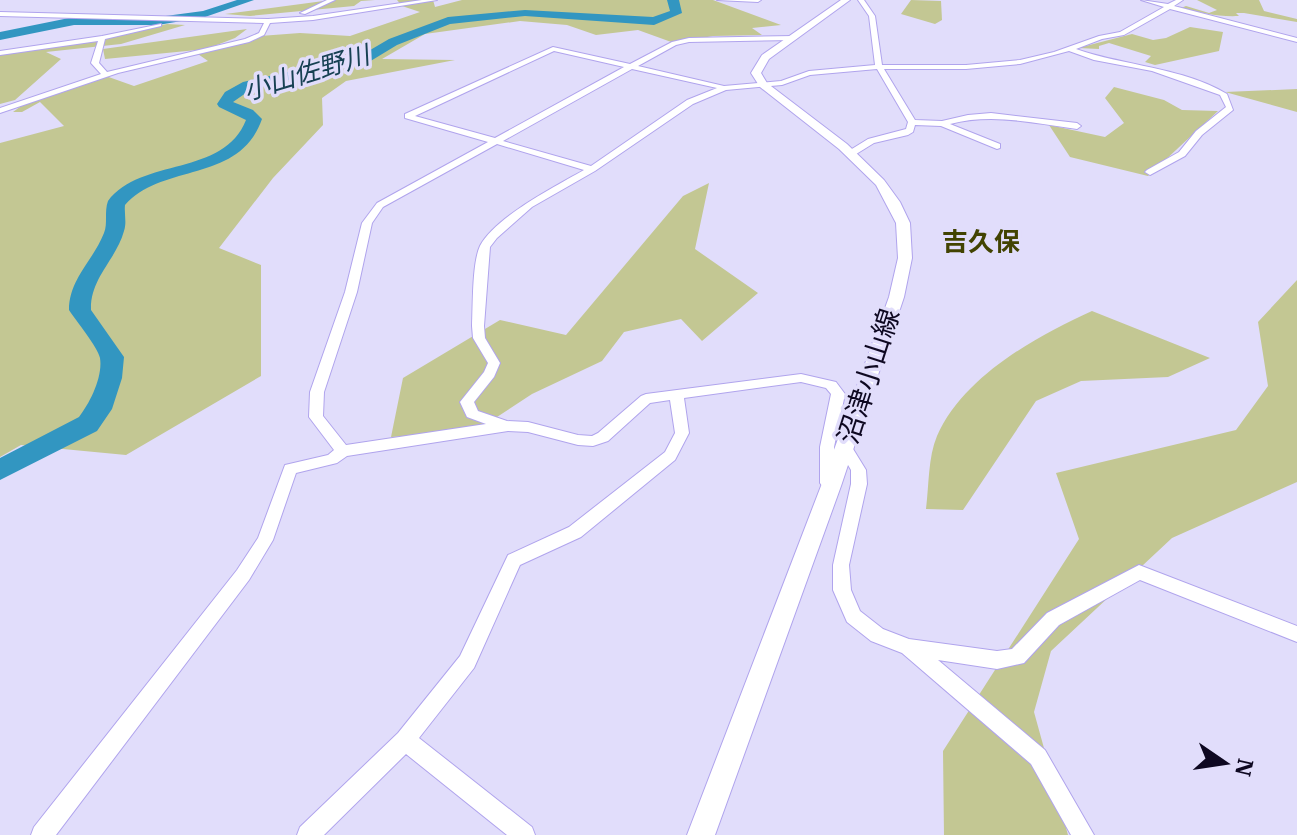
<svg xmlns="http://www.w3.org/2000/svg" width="1297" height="835" font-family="'IBM Plex Serif','Noto Sans JP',serif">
<rect width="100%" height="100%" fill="#e1ddfb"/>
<g fill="#c3c793">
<polygon points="331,0 375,0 361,1 354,6 250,16 225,14"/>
<polygon points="397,0 433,0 435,7 462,0 713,0 781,25 752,28 762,35 713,36 674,43 638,30 596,35 567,25 520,21 425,34 382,59 455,60 346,81 322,98 323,125 273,178 219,248 261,265 261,376 126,455 21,445 0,457 0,143 64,126 40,102 22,112 13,112 28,101 103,75 134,86 208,61 195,52 197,50 105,59 103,49 247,29 235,38 209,48 260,36 300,33 350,36 420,12 402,6"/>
<polygon points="911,0 941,1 942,20 935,24 901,14"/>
<path d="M1197,0H1259L1264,11L1297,19V22L1244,13H1236L1239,16C1218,17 1202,13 1181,8L1186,6L1209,13L1217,10Z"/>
<polygon points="167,24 185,25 121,44 46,52 61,59 15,100 0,104 0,53 103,38"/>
<polygon points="1190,27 1223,32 1219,51 1155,65 1145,62 1151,56 1109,43 1099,46 1099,49 1078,48 1132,34 1153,40 1166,38"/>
<polygon points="1114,87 1164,100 1182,110 1218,111 1148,176 1070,157 1049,125 1105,137 1124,123 1105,98"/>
<polygon points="1297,89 1297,112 1225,92"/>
<polygon points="709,183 695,249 758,293 702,341 681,319 624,332 602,361 532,394 474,432 391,437 403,378 500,320 566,335 683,196"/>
<polygon points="1297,280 1297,482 1172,538 1051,651 1034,712 1068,835 944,835 943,751 1079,539 1056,473 1236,430 1268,386 1258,322"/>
<path d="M1092,311L1210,358L1168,377L1081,381L1036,401L963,510L926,509C929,486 928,457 937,436C964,376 1035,337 1092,311Z"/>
</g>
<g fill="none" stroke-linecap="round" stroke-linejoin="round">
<g fill="#3296c1" fill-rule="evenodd">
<polygon points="237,0 254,0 205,17 158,25 74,25 0,40 0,32 74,17 158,17 203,11"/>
<path d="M667,0H679L682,13L654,25L525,16L450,24L397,45L369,62L253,88L233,102L253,110L262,119C239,184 163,162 125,205C124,214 127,222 124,231C116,260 90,278 91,310L124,357L122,378L112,409L97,431L0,480V458L79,417C90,403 103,377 100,358C98,347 76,321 69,310C69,279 93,261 104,233C108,223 104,212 108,201C141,157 224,177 246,120L219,107L217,104L225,92L243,82L360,56L389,39L448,17L525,10L653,17L670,11Z"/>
</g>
<g stroke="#b0a4ed" stroke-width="2">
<g id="minor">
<polygon points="327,0 335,0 305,14 300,13"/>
<polygon points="422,0 437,0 313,20 270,23 264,35 249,42 118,73 0,113 0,108 101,74 91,63 98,41 0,55 0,51 102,36 161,24 161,26 105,39 99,63 107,72 245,39 259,33 264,23 0,16 0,12 268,19 313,16"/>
<polygon points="717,0 761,0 758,2"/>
<path d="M858,0H864L875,16L882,65H966L1020,60L1054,52L1099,36L1120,32L1164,7L1141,0L1168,4L1176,0H1183L1174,6L1297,38V42L1170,9L1124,35L1102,39L1076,49C1124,66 1182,67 1227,94L1233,110L1202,135L1185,156L1150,175L1145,172L1147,170L1179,152L1196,131L1226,107L1220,95L1152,71L1094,60L1069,51L1020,64L966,69H884L915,120L942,121L968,115L991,113L1077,123L1081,126L1077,129C1034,123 992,113 950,124L1000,144V148L997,149L941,126L915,125L913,132L908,135L874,143L853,156H847V152L868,139L906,129L908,122L877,69L810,75L782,85L726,90L693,104L595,171L532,207L497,238L490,247L484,326L485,338L500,363L494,377L474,402L478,411L507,421L528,422L578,435L592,436L598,433L641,396L646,394L801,374L836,382L845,394L834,447L836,483L833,487H823L820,483V447L831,394L826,388L801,382L684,398L689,433L675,460L581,537L520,565L474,668L419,738L532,827L535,835H507L406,754L324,835H297L300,827L398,733L460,656L508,555L569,527L665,452L675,433L670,400L650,403L608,441L593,446L578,445L528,432L508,431L347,456L337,463L296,473L273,540L249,580L56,835H31L34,827L237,570L258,538L285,465L328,455L334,450L309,417L310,392L345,292L362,223L377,203L488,142L405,118V114L553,47L630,64L672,42L689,38L794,36L797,38L794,40L689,42L676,45L638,66L724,86L781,81L809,71L875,65L869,16ZM554,51L624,67L495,138L415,116ZM632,69L717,88L687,100L591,166L503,141ZM497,144L584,170C556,186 495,217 480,246C472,263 473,306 472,326L473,338L488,363L484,372L460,402L467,417L486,424L346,445L323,416L324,392L357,292L372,223L383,207Z"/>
<polygon points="845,443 850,444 866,470 867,484 849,565 851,590 860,611 883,629 909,639 997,651 1012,649 1047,613 1139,565 1297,626 1297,642 1140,580 1059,625 1024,663 997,669 938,660 1045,750 1094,835 1071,835 1031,764 902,653 871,641 847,622 833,590 833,565 851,484 851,470 838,448 840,444"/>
</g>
</g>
<g stroke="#b0a4ed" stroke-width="2">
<polygon id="major" points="841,0 850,0 769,59 761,73 767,83 847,144 884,180 900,202 910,223 912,258 904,297 841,486 715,835 687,835 821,486 889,297 898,258 896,223 876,185 839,149 760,87 751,73 762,55"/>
</g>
<use href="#minor" fill="#fff" fill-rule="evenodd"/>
<use href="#major" fill="#fff" fill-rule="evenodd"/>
</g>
<g text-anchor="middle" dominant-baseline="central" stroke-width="7" stroke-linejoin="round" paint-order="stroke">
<g font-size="26" font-style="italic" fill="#174153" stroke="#e1ddfb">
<text transform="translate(306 72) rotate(-17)">小山佐野川</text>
</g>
<g font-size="26" font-weight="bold" fill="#424302" stroke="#e1ddfb">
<text x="981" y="241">吉久保</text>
</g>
<g font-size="28" fill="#0e0821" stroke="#e1ddfb">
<text transform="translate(868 376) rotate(-72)">沼津小山線</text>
</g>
</g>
<g transform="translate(1225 763) rotate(103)" stroke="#e1ddfb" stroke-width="6" paint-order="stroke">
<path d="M0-6L14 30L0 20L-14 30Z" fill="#0e0821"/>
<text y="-12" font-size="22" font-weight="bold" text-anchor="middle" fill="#0e0821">N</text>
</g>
</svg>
